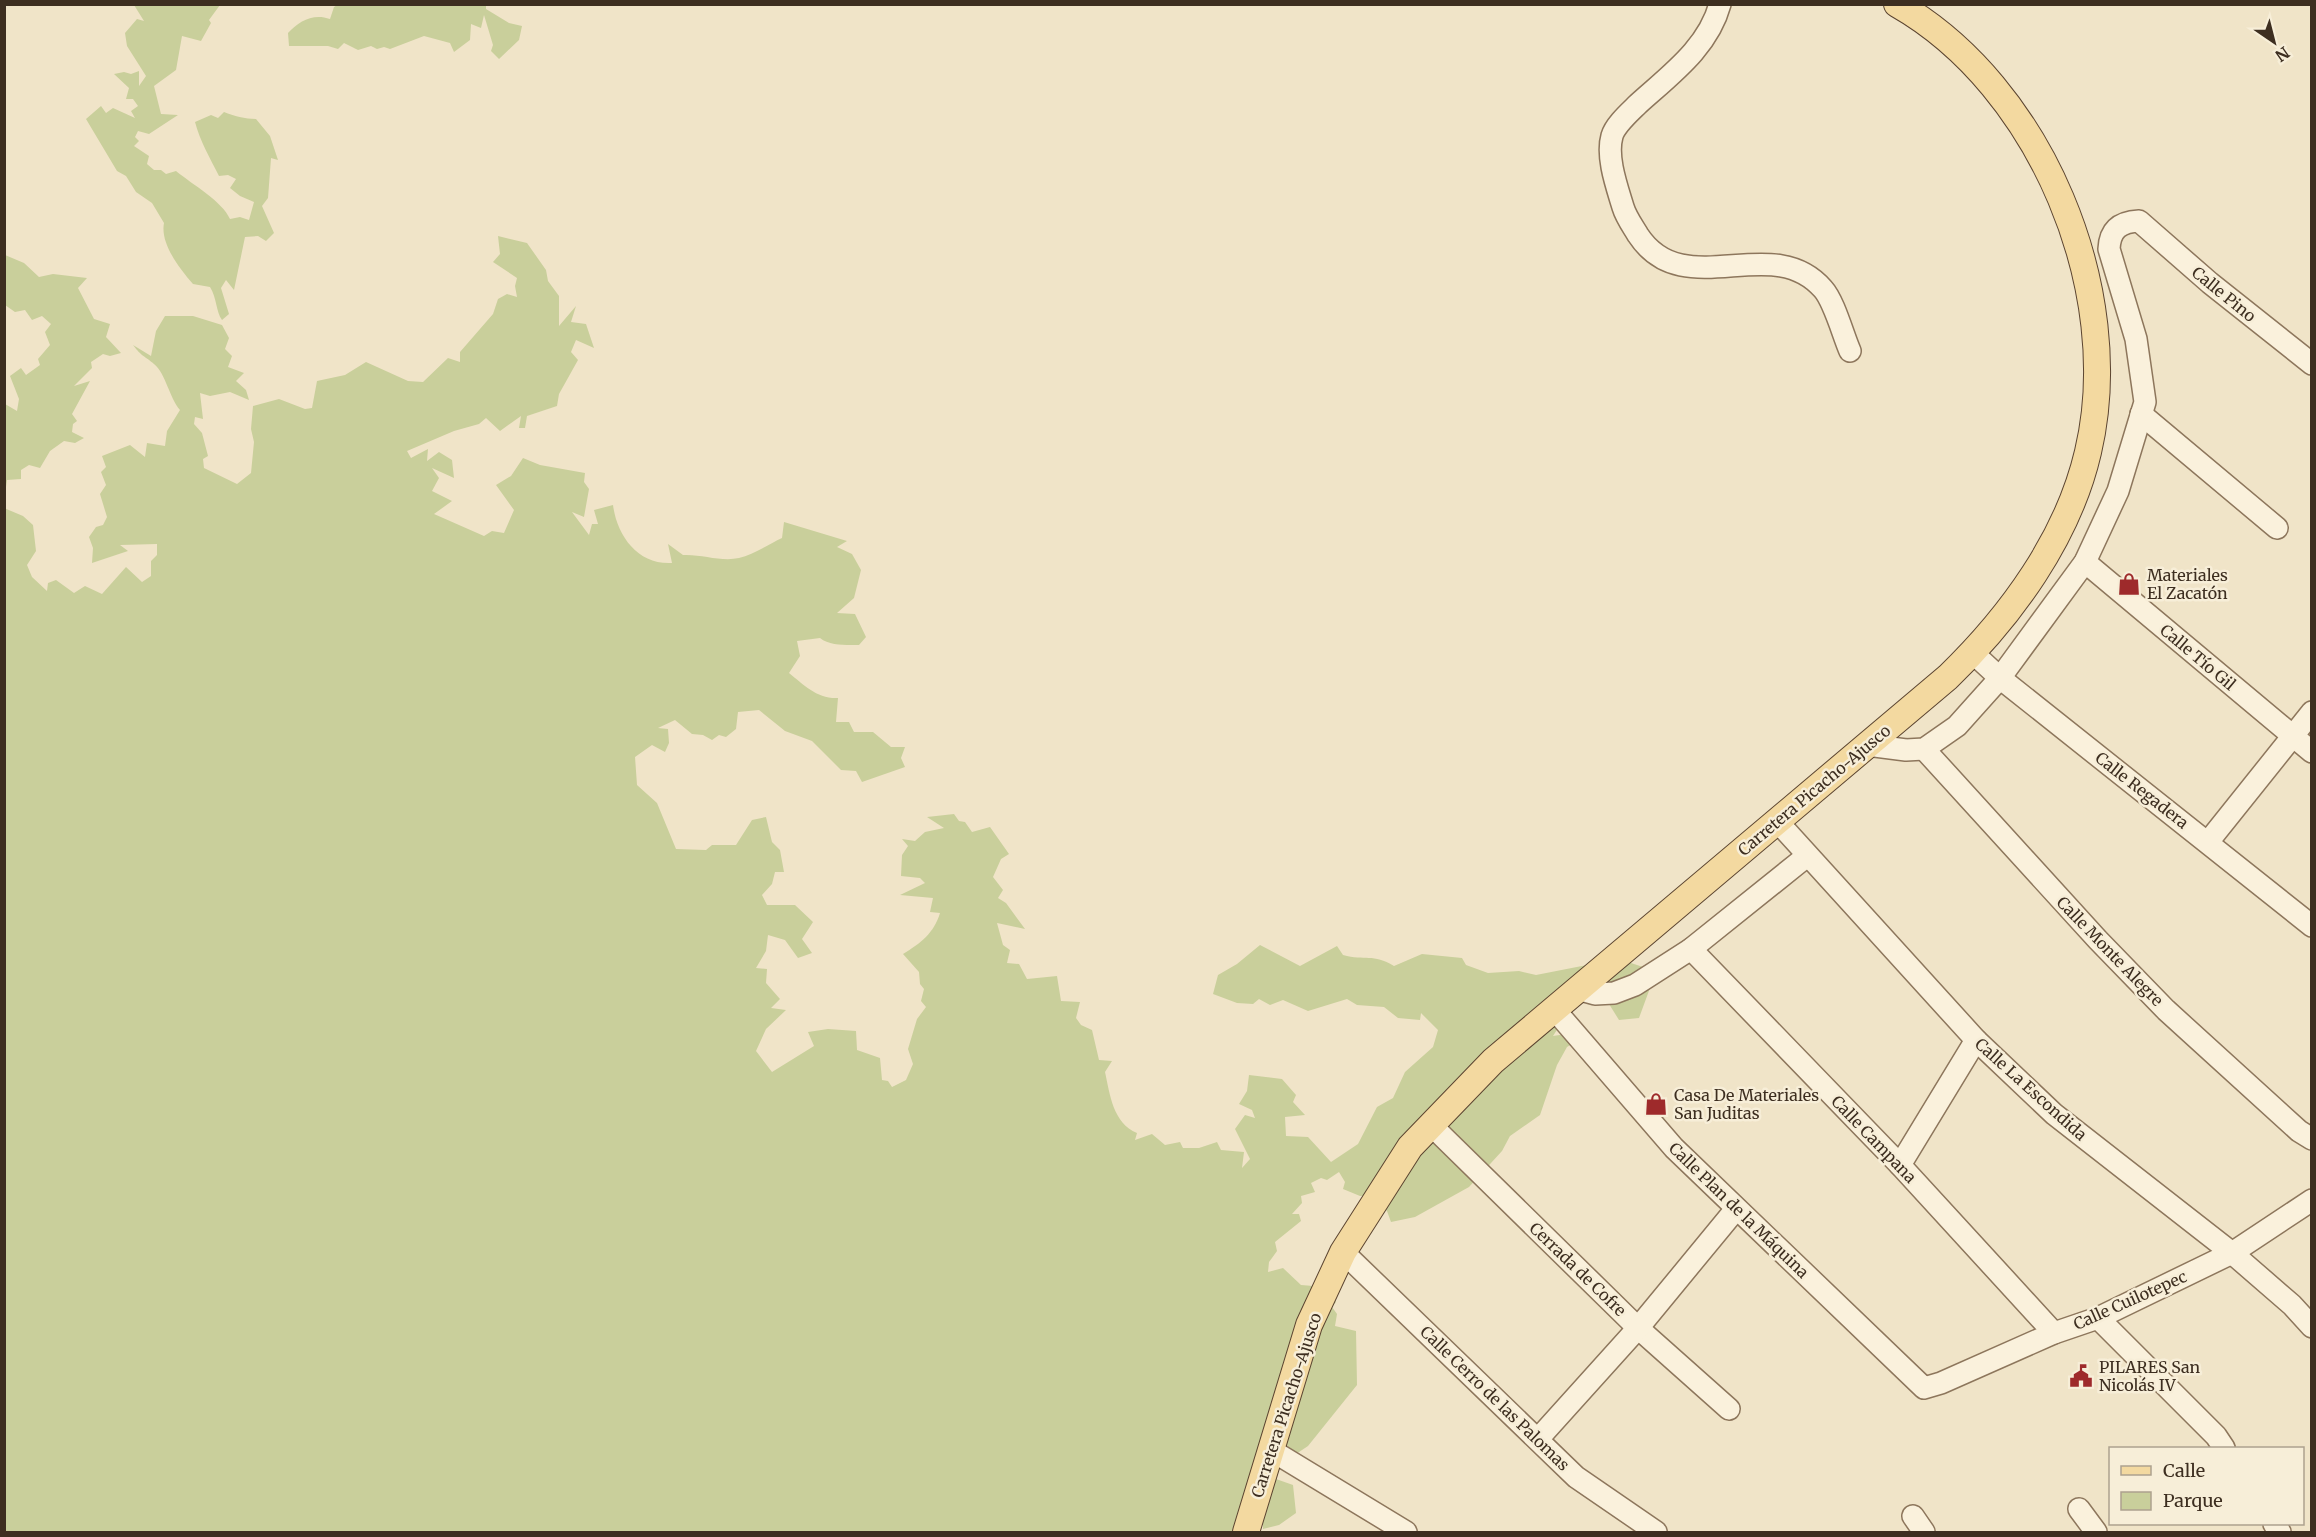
<svg xmlns="http://www.w3.org/2000/svg" width="2316" height="1537" font-family="Merriweather,serif">
<rect width="100%" height="100%" fill="#f0e4c8"/>
<g fill="#c9cf9b">
<path d="M339,4L486,5V9L509,23L522,26L519,40L499,59L491,51L493,45L484,15L481,28L471,24L470,40L454,52L450,43L424,36L390,49L384,47L377,49L371,46L358,50L344,43L338,49L328,46H289L288,33C299,21 313,13 330,19L334,7Z"/>
<path d="M134,5H220L209,20L211,23L201,41L182,36L176,70L154,86L161,114L178,115L149,134L138,131L135,137L139,141L134,146L149,156L147,164L154,170H161L166,174L176,171C193,185 222,201 230,219L240,217L249,220L254,202L240,196L230,188L236,179L228,175L219,176C210,158 200,141 195,122L211,115L218,118L224,112C234,116 245,119 256,119L270,136L278,160L271,158L268,198L262,206L274,233L266,241L258,236L245,237L234,290L226,280L221,288L229,314L222,320C216,312 217,298 210,287L193,284C179,268 160,243 164,223L152,203L136,192L126,176L117,171L86,119L101,106L106,113L113,108L135,118L131,111L138,106L133,99H126L129,88L114,74L124,72L131,74L139,71V86L146,76L127,46L125,33L137,19L144,21Z"/>
<path d="M498,236L527,243L546,270L548,281L559,296V326L576,306L571,322L586,324L594,348L576,340L571,352L578,360L559,394L557,406L527,416L525,428H519L521,416L500,431L486,418L479,424L454,431L407,451L411,458L428,449L427,461L439,452L452,460L454,478L432,468L439,478L432,491L452,501L434,514L484,536L492,531L504,533L514,510L496,485L511,476L523,458L540,465L585,473L584,482L589,489L584,517L572,512L589,535L592,524H598L594,510L613,505C617,536 638,565 672,563L668,544L683,555C702,554 721,562 739,558C753,555 769,544 782,538L784,522L847,541L837,547L852,554L861,570L854,598L837,613L855,614L866,637L859,645C846,645 830,646 820,638L797,641L800,656L789,673C804,685 817,699 838,698L836,722H849L854,732H873L891,747H905L901,758L905,767L862,782L856,771L841,770L812,741L785,731L759,710L738,712L736,729L726,737L719,735L712,740L703,735L692,734L675,720L658,728L668,729L669,743L665,752L652,745L635,757L637,785L657,803L676,849L706,850L712,845H736L752,820L766,817L772,842L780,850L784,872H775L772,884L762,895L767,905H795L813,922L802,939L812,953L798,958L785,940L768,935L766,951L756,968L767,969L766,983L780,999L771,1008L786,1010L766,1029L756,1051L772,1072L814,1046L808,1032L828,1029L856,1031L857,1050L880,1058L882,1080L888,1081L892,1087L906,1080L913,1064L908,1049L917,1019L926,1007L921,1001L924,989L920,984L919,972L903,954C921,943 934,933 940,913L930,912L933,898L900,895L925,883L920,878L901,876L902,855L908,846L902,839L915,841L925,832L944,828L927,817L954,814L959,821L965,822L972,832L990,827L1009,854L1001,859L993,877L1003,890L998,898L1006,903L1025,929L997,923L1003,945L1010,950L1007,963L1019,964L1027,979L1057,976L1061,1001L1080,1002L1076,1018L1081,1025L1092,1030L1099,1060L1112,1061L1105,1072C1110,1095 1113,1123 1137,1133L1135,1140L1152,1134L1165,1145L1180,1142L1183,1148H1199L1217,1142L1221,1150L1244,1152L1242,1168L1250,1159L1235,1129L1245,1115L1255,1118L1252,1110L1239,1104L1247,1091L1249,1075L1282,1079L1296,1095L1293,1102L1305,1115L1285,1117L1286,1136L1308,1137L1331,1162L1358,1144L1377,1107L1393,1098L1405,1072L1433,1047L1438,1030L1421,1013L1420,1020L1398,1018L1384,1007L1357,1005L1347,999L1308,1011L1283,1000L1270,1005L1259,999L1253,1004L1237,1003L1213,994L1218,975L1237,964L1260,945L1300,966L1337,946L1343,955C1365,961 1373,953 1394,966L1422,954L1462,958L1466,965L1488,973L1519,971L1536,975L1587,965L1628,962L1649,969L1650,988L1639,1018L1619,1020L1599,988L1578,997L1553,1036L1573,1033L1577,1041L1567,1047L1557,1065L1540,1115L1510,1136L1502,1151L1469,1187L1415,1217L1391,1222L1387,1211L1370,1196H1360L1343,1189L1345,1182L1339,1172L1327,1180L1321,1178L1311,1183L1315,1192L1301,1196L1302,1203L1292,1214H1299L1301,1221L1275,1242L1277,1251L1269,1262L1268,1272L1283,1268L1301,1285C1319,1286 1326,1287 1336,1302L1332,1307L1337,1314L1335,1326L1356,1331L1357,1385L1308,1446L1293,1456L1271,1459L1260,1490L1272,1492L1276,1479L1293,1485L1296,1513L1279,1525L1263,1529V1510L1234,1532H5L4,508L23,516L33,525L36,551L27,565L32,577L47,591L48,583L56,580L74,593L85,586L102,594L126,567L142,582L151,576V561L157,555V544L120,545L128,551L92,563L93,548L89,537L96,527L103,525L107,517L100,494L106,485L101,472L106,467L102,456L130,445L145,457L147,443L165,446L167,431L180,410C169,397 166,374 154,364C145,356 142,357 133,345L151,356L156,331L165,316H193L222,325L229,338L225,349L232,356L228,367L244,373L236,381L246,390L249,400L230,392L210,396L200,393L203,419L195,417L194,424L202,433L208,456L203,459L204,468L237,484L251,473L254,442L251,429L253,406L279,399L305,409L312,408L317,381L345,375L366,362L408,381L423,382L448,358L460,362V352L493,314L498,299L507,294L517,297L515,286L517,278L493,262L500,254Z"/>
<polygon points="5,255 24,263 39,277 53,274 87,278 78,288 94,319 110,324 106,337 121,353 110,356 103,354 91,362 92,368 74,386 90,381 72,414 77,421 73,424 72,432 84,438 75,443 64,441 50,451 40,468 29,465 21,470 21,479 7,480 5,494 5,404 17,411 19,399 10,376 21,368 26,375 40,365 38,359 50,345 45,332 51,324 42,316 32,320 25,310 15,312 5,305"/>
</g>
<g fill="none" stroke-linecap="round" stroke-linejoin="round">
<g stroke="#8d765c" stroke-width="24">
<g id="minor">
<path d="M1720,4C1708,48 1670,75 1638,104C1630,112 1615,125 1612,136C1606,157 1617,187 1623,207C1626,217 1632,225 1638,235C1684,305 1772,230 1823,289C1834,301 1843,335 1850,351"/>
<polyline points="2141,414 2277,528"/>
<polyline points="2085,562 2312,752"/>
<polyline points="1973,653 2000,678 2312,926"/>
<path d="M1867,745L1906,750L1924,749L1957,726L2000,678L2085,562L2118,491L2145,402L2136,339L2109,249C2110,229 2120,222 2139,221L2210,283L2312,364"/>
<polyline points="1924,749 2098,940 2166,1010 2299,1131 2312,1139"/>
<polyline points="1777,821 1976,1040 2054,1114 2232,1253 2292,1305 2312,1327"/>
<polyline points="2208,842 2312,712"/>
<polyline points="1691,949 1900,1165 2054,1333"/>
<polyline points="1577,989 1595,994 1614,993 1635,985 1691,949 1807,856"/>
<polyline points="1554,1009 1674,1148 1924,1388 1941,1383 2054,1333 2098,1318 2232,1253 2312,1200"/>
<polyline points="1431,1125 1638,1328 1729,1409"/>
<polyline points="1900,1165 1976,1040"/>
<polyline points="1343,1252 1576,1477 1656,1532"/>
<polyline points="2098,1318 2216,1436 2224,1448"/>
<polyline points="1538,1439 1638,1328 1736,1209"/>
<polyline points="1271,1450 1406,1532"/>
<polyline points="2079,1509 2096,1532"/>
<polyline points="1913,1516 1924,1532"/>
<polyline points="2274,1524 2280,1532"/>
</g>
</g>
<g stroke="#5b4430" stroke-width="28">
<path id="major" d="M1246,1532L1309,1325L1343,1252L1410,1147L1493,1061L1948,677C2011,616 2068,538 2088,452C2126,291 2041,86 1897,4"/>
</g>
<use href="#minor" stroke="#faf1dc" stroke-width="21"/>
<use href="#major" stroke="#f3d9a0" stroke-width="26"/>
</g>
<defs>
<g id="shop-bare" transform="scale(1.8)"><path d="M-5-2.5h2.3a2.7 3.5 0 0 1 5.4 0H5L5.5 6h-11ZM-1.5-2.5h3a1.5 2.3 0 0 0-3 0Z" fill="#9e2a2b" stroke="#f7eed8" stroke-width="2.5" paint-order="stroke"/></g>
<g id="civic-bare" transform="scale(1.8)"><path d="M-.6-6.5H3V-4.5H.6V-3L4-1V1h2V6H-6V1h2V-1L-.6-3ZM-1.2 2.5V6h2.4V2.5Z" fill="#9e2a2b" stroke="#f7eed8" stroke-width="2.5" paint-order="stroke"/></g>
</defs>
<g fill-rule="evenodd">
<use href="#shop-bare" x="2129" y="584"/>
<use href="#shop-bare" x="1656" y="1104"/>
<use href="#civic-bare" x="2081" y="1376"/>
</g>
<g text-anchor="middle" dominant-baseline="central" stroke-width="5" stroke-linejoin="round" paint-order="stroke">
<g font-size="16" fill="#3d2e20" stroke="#f7eed8">
<text transform="translate(2224 294) rotate(39)">Calle Pino</text>
<text transform="translate(2198 657) rotate(40)">Calle Tío Gil</text>
<text transform="translate(1814 790) rotate(-40)">Carretera Picacho-Ajusco</text>
<text transform="translate(2142 790) rotate(38)">Calle Regadera</text>
<text transform="translate(2110 951) rotate(46)">Calle Monte Alegre</text>
<text transform="translate(2031 1089) rotate(42)">Calle La Escondida</text>
<text transform="translate(1874 1139) rotate(46)">Calle Campana</text>
<text transform="translate(1739 1210) rotate(44)">Calle Plan de la Máquina</text>
<text transform="translate(1578 1269) rotate(44)">Cerrada de Cofre</text>
<text transform="translate(2130 1300) rotate(-24)">Calle Cuilotepec</text>
<text transform="translate(1495 1398) rotate(44)">Calle Cerro de las Palomas</text>
<text transform="translate(1286 1405) rotate(-72)">Carretera Picacho-Ajusco</text>
</g>
<g font-size="16" fill="#3d2e20" stroke="#f7eed8" text-anchor="start">
<text x="2147" y="575">Materiales<tspan x="2147" dy="18">El Zacatón</tspan></text>
<text x="1674" y="1095">Casa De Materiales<tspan x="1674" dy="18">San Juditas</tspan></text>
<text x="2099" y="1367">PILARES San<tspan x="2099" dy="18">Nicolás IV</tspan></text>
</g>
</g>
<rect width="2316" height="1537" fill="none" stroke="#3d2e20" stroke-width="12"/>
<rect x="2109" y="1447" width="195" height="78" fill="#f7eed8" stroke="#ada18e" stroke-width="1.5"/>
<rect x="2121" y="1466" width="30" height="9" fill="#f3d9a0" stroke="#ada18e" stroke-width="1.5"/>
<text x="2163" y="1477" font-size="18" fill="#3d2e20">Calle</text>
<rect x="2121" y="1492" width="30" height="18" fill="#c9cf9b" stroke="#ada18e" stroke-width="1.5"/>
<text x="2163" y="1507" font-size="18" fill="#3d2e20">Parque</text>
<g transform="translate(2274 42) rotate(145)" stroke="#f7eed8" stroke-width="4.5" paint-order="stroke">
<path d="M0-4.5L10 22L0 15L-10 22Z" fill="#3d2e20"/>
<text y="-9" font-size="16" font-weight="bold" text-anchor="middle" fill="#3d2e20">N</text>
</g>
</svg>
